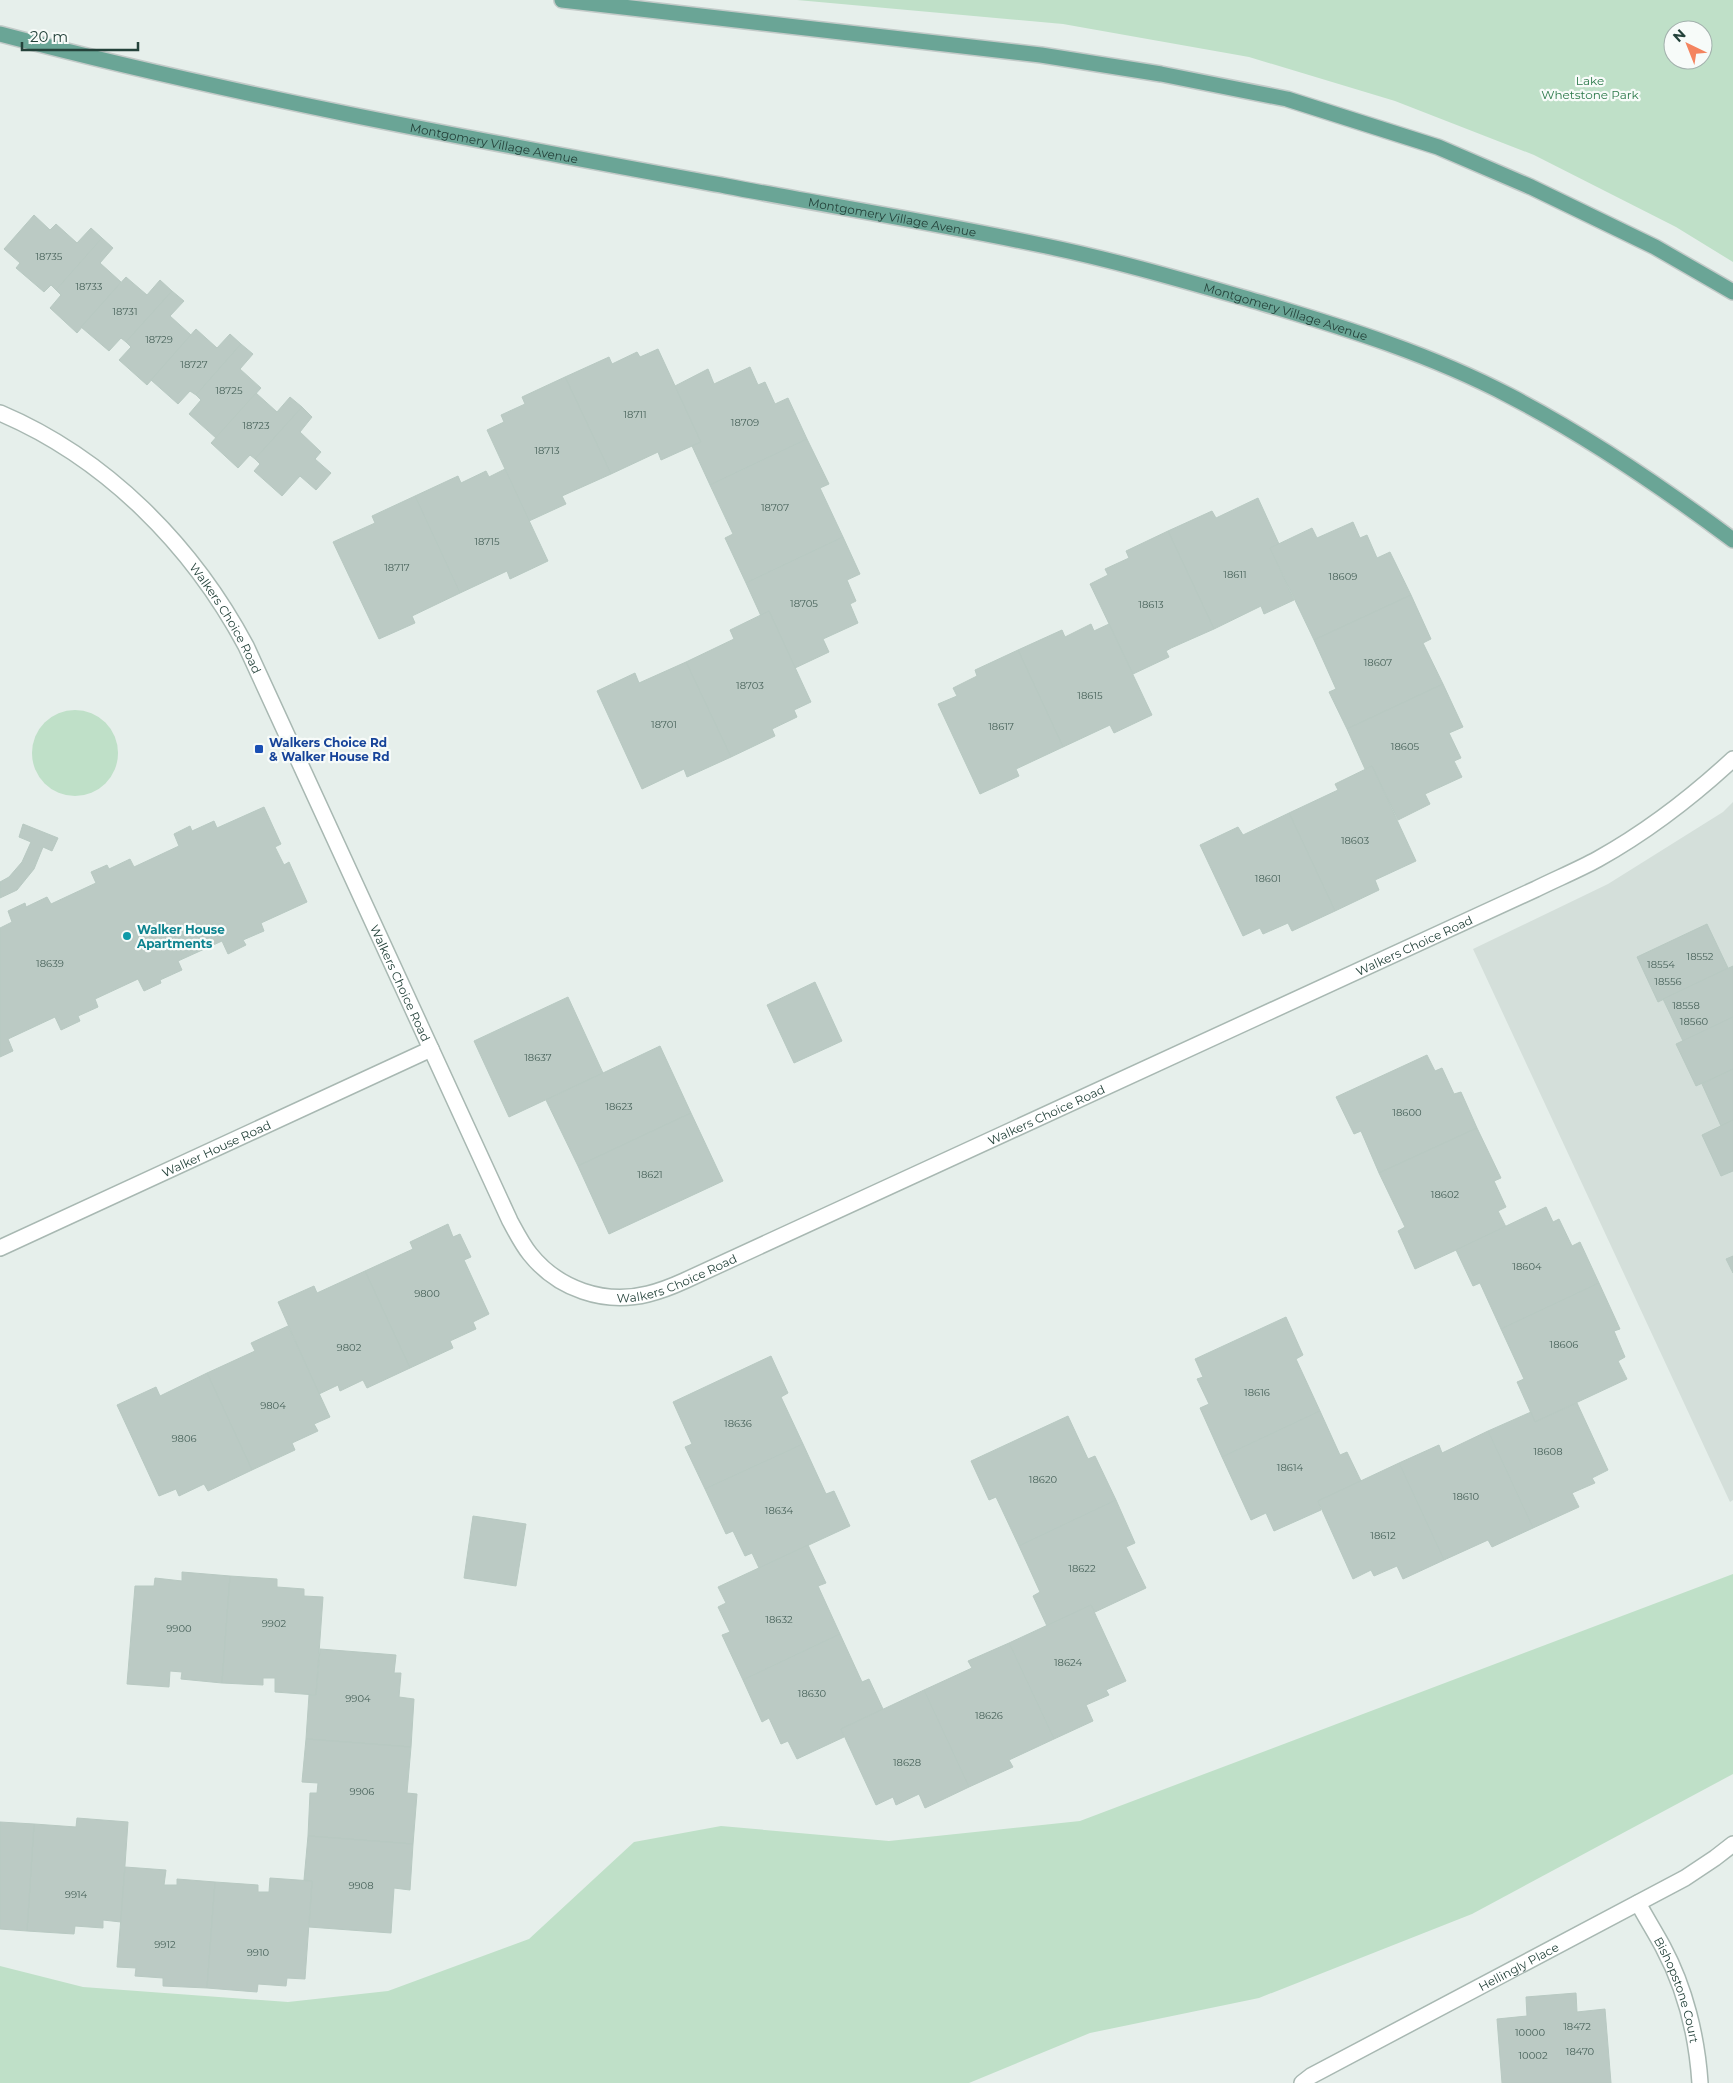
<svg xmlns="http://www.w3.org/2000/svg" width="1733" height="2083" font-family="Montserrat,sans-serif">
<rect width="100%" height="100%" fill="#e6efeb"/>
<polygon fill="#d4dfda" points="1733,802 1733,1500 1730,1502 1473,949 1608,884 1723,812"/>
<g fill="#bfe0c8" fill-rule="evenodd">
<path d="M797,0H1733V262L1676,227L1534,155L1395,101L1249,57L1063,24ZM1673,30H1703V60H1673Z"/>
<circle cx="75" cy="753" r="43"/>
<polygon points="1733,1574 1733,1774 1472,1914 1259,1998 1090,2033 969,2083 0,2083 0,1966 83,1987 288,2002 388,1991 529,1939 634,1842 721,1826 889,1841 1080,1821"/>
</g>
<g fill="#bbcac4" stroke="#b8c9c2">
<polygon points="34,215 50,230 56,224 77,243 91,228 102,238 56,290 51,285 44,292 16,268 20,263 4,249"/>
<polygon points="102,238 113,248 100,263 121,282 77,333 50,308 61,295 56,290"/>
<polygon points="126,277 147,295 160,280 172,291 126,342 121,338 109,351 81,327"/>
<polygon points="172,291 184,301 170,316 191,335 147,385 119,360 131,347 126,342"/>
<polygon points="196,329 217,348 230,334 241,344 196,395 190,391 178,404 151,380"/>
<polygon points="241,344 253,354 240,369 261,388 216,438 189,414 201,400 196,395"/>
<polygon points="658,349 701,442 661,460 658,452 611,474 565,377 609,357 612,364 637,352 640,357"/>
<polygon points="750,367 758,385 765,382 775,404 788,398 807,439 710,485 692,446 701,442 675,386 708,369 714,384"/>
<polygon points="565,377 611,474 562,496 566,504 529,521 487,430 504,422 501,415 525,404 522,397"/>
<polygon points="256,393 277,412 290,397 302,407 255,459 250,455 238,468 211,443"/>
<polygon points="302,407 312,417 300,432 321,452 315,459 331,473 316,490 300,476 282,496 254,471 260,464 255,459"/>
<polygon points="807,439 829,484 820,488 843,537 746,583 725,538 733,534 710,485"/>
<polygon points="505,469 548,561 510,579 507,571 460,593 415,496 458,476 461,483 486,471 489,477"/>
<polygon points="415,496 460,593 412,616 415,623 379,639 333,542 375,523 372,516"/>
<polygon points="1258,498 1279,544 1270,548 1294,600 1264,614 1261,606 1214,629 1168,531 1212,511 1216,518"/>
<polygon points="1353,522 1360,538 1367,535 1377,558 1390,552 1411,595 1314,640 1270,548 1312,528 1317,538"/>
<polygon points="1168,531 1214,629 1171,648 1166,651 1169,657 1133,674 1090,584 1108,575 1105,569 1129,558 1126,551"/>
<polygon points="843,537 860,574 847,580 856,601 850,604 858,623 823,639 829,652 795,668 769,611 761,616 746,583"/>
<polygon points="1411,595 1431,639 1423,643 1443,684 1347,729 1329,692 1336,689 1314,640"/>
<polygon points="769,611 811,702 794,710 797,717 772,729 775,736 731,757 686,662 734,639 730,630"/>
<polygon points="1091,624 1094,631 1109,624 1152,715 1114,733 1110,725 1063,747 1018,650 1062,630 1065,637"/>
<polygon points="1018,650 1063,747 1016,769 1019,776 980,794 938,704 957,696 953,688 977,676 975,670"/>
<polygon points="686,662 731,757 687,777 684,769 642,789 597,691 635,673 639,683"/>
<polygon points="1443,684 1463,727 1449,733 1461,758 1454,761 1462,777 1425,794 1430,804 1398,820 1372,766 1365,769 1347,729"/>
<polygon points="1372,766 1416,861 1375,880 1379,890 1335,911 1289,813 1338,790 1335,784"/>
<polygon points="264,807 281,844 275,847 284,865 289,862 307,902 261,923 264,931 243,940 246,945 228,954 222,941 178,961 182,970 160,980 161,983 144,991 138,979 95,999 98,1007 78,1016 80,1021 61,1030 55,1017 8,1039 13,1051 0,1057 0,928 12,922 8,911 25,903 26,907 47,897 51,904 96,883 91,872 107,865 109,869 130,859 134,867 179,846 174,834 190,826 192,831 214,821 217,828"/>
<polygon points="1289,813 1335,911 1292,931 1288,923 1263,934 1260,928 1243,936 1200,845 1238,827 1243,835"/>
<polygon points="23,824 58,838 52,851 43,847 34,869 17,890 0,898 0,882 9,877 22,862 31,842 19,837"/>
<polygon points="1707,924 1728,968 1658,1002 1637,957"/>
<polygon points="1733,966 1733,1017 1683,1041 1663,999"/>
<polygon points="815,982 842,1041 794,1063 767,1005"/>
<polygon points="568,997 603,1073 509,1117 474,1041"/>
<polygon points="1733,1017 1733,1069 1696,1086 1676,1044"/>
<polygon points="660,1046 691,1113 578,1166 546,1100"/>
<polygon points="1427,1055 1435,1071 1442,1068 1454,1094 1461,1092 1477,1128 1379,1173 1361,1131 1354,1134 1336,1097"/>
<polygon points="1733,1069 1733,1120 1721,1126 1702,1084"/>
<polygon points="691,1113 723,1181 609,1234 578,1166"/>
<polygon points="1733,1120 1733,1171 1721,1176 1702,1135"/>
<polygon points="1477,1128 1501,1178 1494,1181 1506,1207 1498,1211 1506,1227 1415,1269 1398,1231 1405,1227 1379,1173"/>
<polygon points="1546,1207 1553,1222 1559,1219 1572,1246 1580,1242 1599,1283 1501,1329 1480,1283 1473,1286 1456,1250"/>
<polygon points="448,1224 453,1237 460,1234 471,1257 464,1260 489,1314 473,1322 476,1329 450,1341 453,1348 410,1368 365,1271 413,1249 410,1242"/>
<polygon points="1733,1256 1733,1273 1726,1259"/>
<polygon points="365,1271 410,1368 367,1388 363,1380 340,1391 338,1385 319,1394 278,1302 314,1286 317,1293"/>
<polygon points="1599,1283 1620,1329 1614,1331 1625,1357 1618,1361 1627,1379 1535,1422 1517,1382 1524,1379 1501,1329"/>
<polygon points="1286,1317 1303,1355 1296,1359 1320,1411 1222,1457 1200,1408 1209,1404 1197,1379 1203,1377 1195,1359"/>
<polygon points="288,1326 330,1417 314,1424 318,1431 292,1443 295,1450 252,1470 207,1373 255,1351 251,1343"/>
<polygon points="771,1356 788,1393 781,1397 803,1444 705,1489 685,1447 692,1444 673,1402"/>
<polygon points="207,1373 252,1470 208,1491 204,1484 179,1496 176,1489 159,1496 117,1405 156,1387 160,1396"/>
<polygon points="1577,1403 1608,1470 1592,1478 1595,1483 1572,1493 1579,1507 1533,1528 1488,1431 1531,1412 1535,1422"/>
<polygon points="1320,1411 1340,1455 1347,1452 1361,1481 1318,1501 1321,1510 1274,1531 1266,1513 1251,1520 1222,1457"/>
<polygon points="1068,1416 1088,1459 1095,1456 1116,1500 1019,1546 996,1497 989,1500 971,1461"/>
<polygon points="1488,1431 1533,1528 1492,1547 1488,1540 1444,1560 1399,1463 1439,1445 1442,1453"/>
<polygon points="803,1444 826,1494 834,1491 850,1526 759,1568 752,1553 745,1556 733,1531 726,1534 705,1489"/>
<polygon points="1399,1463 1444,1560 1403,1579 1397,1566 1374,1576 1371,1570 1353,1579 1318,1501"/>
<polygon points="1116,1500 1135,1543 1126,1547 1146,1588 1095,1612 1091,1605 1047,1626 1033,1596 1040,1592 1019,1546"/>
<polygon points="473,1516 526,1524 516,1586 464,1578"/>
<polygon points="808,1545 826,1583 818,1586 840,1634 743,1680 722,1635 730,1632 718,1607 726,1603 718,1587"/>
<polygon points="182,1572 230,1576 222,1683 181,1679 182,1672 170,1671 169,1687 127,1684 135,1586 154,1586 155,1578 182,1581"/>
<polygon points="230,1576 277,1579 277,1587 304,1589 304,1596 323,1597 316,1695 275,1692 275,1678 263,1678 263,1685 222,1683"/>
<polygon points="1091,1605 1126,1681 1106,1690 1109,1695 1086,1705 1093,1721 1054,1739 1009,1643"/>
<polygon points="840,1634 862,1682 869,1679 883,1709 841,1729 844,1737 797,1759 788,1741 781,1744 769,1718 762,1722 743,1680"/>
<polygon points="1009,1643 1054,1739 1009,1760 1013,1767 969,1787 924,1690 972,1668 968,1661"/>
<polygon points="320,1649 396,1655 394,1673 401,1673 399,1697 414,1699 411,1747 306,1739 309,1695 316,1695"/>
<polygon points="924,1690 969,1787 925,1808 919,1794 896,1805 893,1797 876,1805 841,1729"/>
<polygon points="306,1739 411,1747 407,1793 417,1794 413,1844 308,1836 310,1793 317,1793 318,1783 302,1782"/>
<polygon points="77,1818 128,1822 121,1922 103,1920 103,1928 75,1926 74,1934 27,1931 34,1824 76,1827"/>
<polygon points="0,1822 34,1824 27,1931 0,1929"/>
<polygon points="308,1836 413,1844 410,1890 394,1888 391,1933 309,1927 312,1881 304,1880"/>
<polygon points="125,1867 166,1870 164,1885 177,1885 177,1879 215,1882 207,1988 163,1986 163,1978 135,1976 136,1968 117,1967"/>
<polygon points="270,1878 312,1881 305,1979 287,1978 286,1986 258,1984 257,1992 207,1988 215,1882 258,1885 258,1892 269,1892"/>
<polygon points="1576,1993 1577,2012 1605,2009 1611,2083 1502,2083 1497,2019 1527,2016 1526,1997"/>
</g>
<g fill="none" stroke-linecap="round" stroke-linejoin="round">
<g stroke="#a8b8b2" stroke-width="18">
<g id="minor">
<path id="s1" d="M0,413C106,458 192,545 246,646L510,1221C516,1232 522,1244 530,1254C558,1289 604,1305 648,1294C660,1291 673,1286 684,1281L1536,889C1556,879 1578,870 1598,859C1648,831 1692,797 1733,759"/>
<path id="s2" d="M0,1248L431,1049"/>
<path id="s3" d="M1638,1903C1646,1918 1655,1932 1663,1947C1685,1988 1697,2037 1700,2083"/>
<path id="s4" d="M1302,2083L1311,2076L1685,1878L1715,1858L1733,1844"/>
</g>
</g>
<g stroke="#c2cac8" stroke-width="18">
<g id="major">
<polyline points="562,0 1041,55 1161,74 1287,99 1438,147 1531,187 1655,247 1733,292"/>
<path id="s5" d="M0,34C239,97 482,141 726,186C831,206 936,223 1041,245C1115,260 1189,282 1262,303C1346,328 1432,355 1510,396C1589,437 1662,487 1733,540"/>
</g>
</g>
<use href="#minor" stroke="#fff" stroke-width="15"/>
<use href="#major" stroke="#6aa596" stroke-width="15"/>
</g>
<rect fill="#1a4fb4" stroke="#f7fbf9" stroke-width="2" x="254" y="744" width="10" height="10" rx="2.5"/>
<circle fill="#0f9aa8" stroke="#f7fbf9" stroke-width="2" cx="127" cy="936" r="5"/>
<g text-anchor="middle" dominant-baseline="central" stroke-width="4.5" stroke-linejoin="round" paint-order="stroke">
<g font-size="10" fill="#4a645c">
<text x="49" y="256">18735</text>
<text x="89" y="286">18733</text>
<text x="125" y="311">18731</text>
<text x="159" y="339">18729</text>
<text x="194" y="364">18727</text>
<text x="229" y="390">18725</text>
<text x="635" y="414">18711</text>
<text x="745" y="422">18709</text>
<text x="256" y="425">18723</text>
<text x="547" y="450">18713</text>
<text x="775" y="507">18707</text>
<text x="487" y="541">18715</text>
<text x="397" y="567">18717</text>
<text x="1235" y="574">18611</text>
<text x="1343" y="576">18609</text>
<text x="804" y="603">18705</text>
<text x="1151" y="604">18613</text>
<text x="1378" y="662">18607</text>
<text x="750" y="685">18703</text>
<text x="1090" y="695">18615</text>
<text x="664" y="724">18701</text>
<text x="1001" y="726">18617</text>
<text x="1405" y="746">18605</text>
<text x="1355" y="840">18603</text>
<text x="1268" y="878">18601</text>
<text x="1700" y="956">18552</text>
<text x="50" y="963">18639</text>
<text x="1661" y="964">18554</text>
<text x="1668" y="981">18556</text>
<text x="1686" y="1005">18558</text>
<text x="1694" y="1021">18560</text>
<text x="538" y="1057">18637</text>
<text x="619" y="1106">18623</text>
<text x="1407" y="1112">18600</text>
<text x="650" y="1174">18621</text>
<text x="1445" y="1194">18602</text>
<text x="1527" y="1266">18604</text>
<text x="427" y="1293">9800</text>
<text x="1564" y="1344">18606</text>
<text x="349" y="1347">9802</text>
<text x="1257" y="1392">18616</text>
<text x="273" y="1405">9804</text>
<text x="738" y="1423">18636</text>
<text x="184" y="1438">9806</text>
<text x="1548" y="1451">18608</text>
<text x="1290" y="1467">18614</text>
<text x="1043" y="1479">18620</text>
<text x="1466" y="1496">18610</text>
<text x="779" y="1510">18634</text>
<text x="1383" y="1535">18612</text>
<text x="1082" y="1568">18622</text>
<text x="779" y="1619">18632</text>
<text x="274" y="1623">9902</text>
<text x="179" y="1628">9900</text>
<text x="1068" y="1662">18624</text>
<text x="812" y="1693">18630</text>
<text x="358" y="1698">9904</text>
<text x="989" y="1715">18626</text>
<text x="907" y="1762">18628</text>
<text x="362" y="1791">9906</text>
<text x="361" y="1885">9908</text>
<text x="76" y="1894">9914</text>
<text x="165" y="1944">9912</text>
<text x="258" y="1952">9910</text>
<text x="1577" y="2026">18472</text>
<text x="1530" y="2032">10000</text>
<text x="1580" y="2051">18470</text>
<text x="1533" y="2055">10002</text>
</g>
<g font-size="12" fill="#2d7a4b" stroke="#f7fbf9">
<text x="1590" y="80">Lake<tspan x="1590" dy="14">Whetstone Park</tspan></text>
</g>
<g font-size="12" fill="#24423a" stroke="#f7fbf9">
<text stroke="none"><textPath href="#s5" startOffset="506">Montgomery Village Avenue</textPath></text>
<text stroke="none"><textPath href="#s5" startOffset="911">Montgomery Village Avenue</textPath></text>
<text stroke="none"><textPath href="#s5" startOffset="1316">Montgomery Village Avenue</textPath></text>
<text stroke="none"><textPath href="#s1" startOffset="311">Walkers Choice Road</textPath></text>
<text stroke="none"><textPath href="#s1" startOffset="1990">Walkers Choice Road</textPath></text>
<text stroke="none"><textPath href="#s1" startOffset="716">Walkers Choice Road</textPath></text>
<text stroke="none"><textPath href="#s1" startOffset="1585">Walkers Choice Road</textPath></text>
<text stroke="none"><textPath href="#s2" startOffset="238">Walker House Road</textPath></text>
<text stroke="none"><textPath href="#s1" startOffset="1180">Walkers Choice Road</textPath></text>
<text stroke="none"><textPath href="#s4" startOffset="246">Hellingly Place</textPath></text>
<text stroke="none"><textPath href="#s3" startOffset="96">Bishopstone Court</textPath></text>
</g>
<g font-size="12" font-weight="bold" fill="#164399" stroke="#f7fbf9" text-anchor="start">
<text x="269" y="742">Walkers Choice Rd<tspan x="269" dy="14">&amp; Walker House Rd</tspan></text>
</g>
<g font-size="12" font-weight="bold" fill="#0d838f" stroke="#f7fbf9" text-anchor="start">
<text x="137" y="929">Walker House<tspan x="137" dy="14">Apartments</tspan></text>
</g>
</g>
<g transform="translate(1688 45) rotate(317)"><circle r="24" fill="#f7fbf9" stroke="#a3b1ad"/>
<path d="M0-4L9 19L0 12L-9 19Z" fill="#f4845f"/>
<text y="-8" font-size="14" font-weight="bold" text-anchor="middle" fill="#24423a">N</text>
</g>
<path d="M22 42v8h116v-8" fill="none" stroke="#24423a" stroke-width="2.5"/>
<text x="30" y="42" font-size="15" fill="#24423a" stroke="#f7fbf9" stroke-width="4" paint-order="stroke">20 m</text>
</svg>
